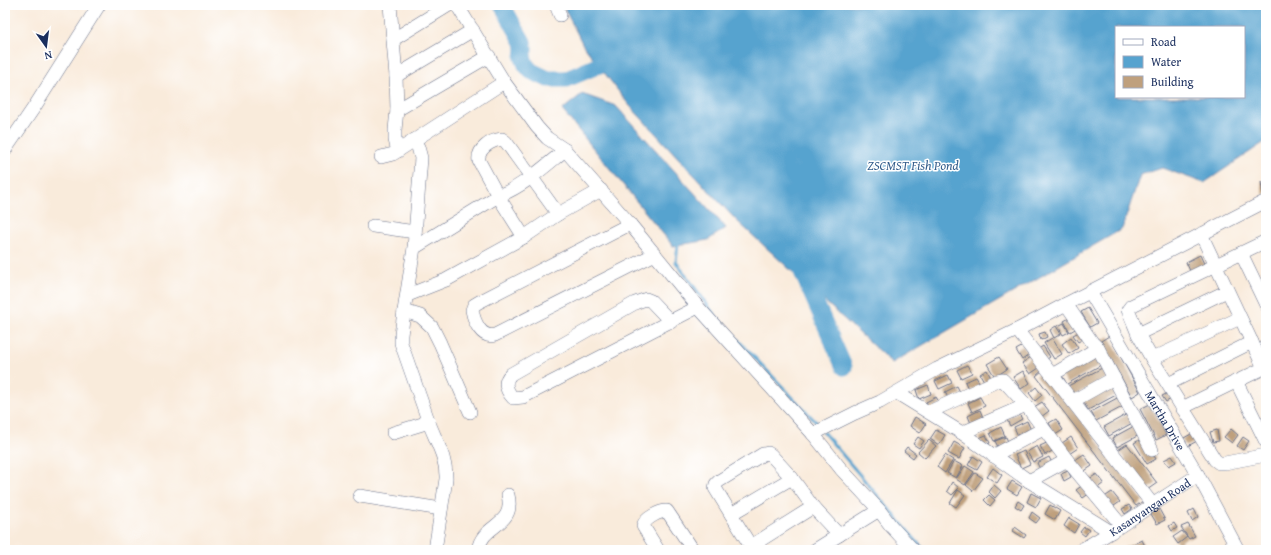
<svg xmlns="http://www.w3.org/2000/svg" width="1271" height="555" font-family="'Gentium Book Plus',serif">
<rect width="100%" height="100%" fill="#fff"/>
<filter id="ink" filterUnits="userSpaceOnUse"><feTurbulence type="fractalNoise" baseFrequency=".025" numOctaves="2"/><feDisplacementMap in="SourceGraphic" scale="8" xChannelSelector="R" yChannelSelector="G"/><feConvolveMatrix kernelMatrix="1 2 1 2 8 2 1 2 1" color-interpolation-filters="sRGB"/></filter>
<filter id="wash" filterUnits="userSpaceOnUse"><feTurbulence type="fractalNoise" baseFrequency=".012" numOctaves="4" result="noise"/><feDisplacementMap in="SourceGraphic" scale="16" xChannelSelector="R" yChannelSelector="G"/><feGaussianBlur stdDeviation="0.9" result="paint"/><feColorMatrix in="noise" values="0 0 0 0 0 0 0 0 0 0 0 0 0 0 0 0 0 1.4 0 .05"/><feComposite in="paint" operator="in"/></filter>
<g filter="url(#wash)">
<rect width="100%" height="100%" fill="#f9ebdb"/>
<g fill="#57a3cf" stroke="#396996" fill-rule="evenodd">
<path d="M563,5H1266V141L1204,183L1162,168L1140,175L1122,229L892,363L736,220L629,105L583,45ZM1116,27H1244V97H1116Z"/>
<polygon points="582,94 616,106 726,228 708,240 673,246 562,110"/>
</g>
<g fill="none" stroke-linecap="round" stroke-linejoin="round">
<g stroke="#57a3cf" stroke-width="3">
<polyline points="678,245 676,262 716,317 817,423"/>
<polyline points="824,433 924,550"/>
</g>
<g stroke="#57a3cf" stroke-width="17">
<polyline points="502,5 523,42 524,49 523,58 526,65 531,71 548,79 567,79 620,56"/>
<polyline points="799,265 844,367"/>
</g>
</g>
<g id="blocks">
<g fill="#bfa07d">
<polygon points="1266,181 1266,193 1263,194 1261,182"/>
<polygon points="1200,255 1205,266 1191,273 1186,262"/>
<polygon points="1088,308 1097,323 1090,327 1081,312"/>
<polygon points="1071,317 1077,328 1070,332 1064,321"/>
<polygon points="1064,323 1069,332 1063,335 1058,326"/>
<polygon points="1056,326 1061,334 1054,338 1050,330"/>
<polygon points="1045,332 1047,337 1041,340 1039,334"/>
<polygon points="1079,332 1083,339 1078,342 1073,335"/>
<polygon points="1109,336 1140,392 1132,397 1101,341"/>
<polygon points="1071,337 1078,348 1069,354 1062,344"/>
<polygon points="1052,338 1062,354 1054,359 1044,343"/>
<polygon points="1023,346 1029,355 1022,360 1016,350"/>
<polygon points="1043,346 1050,357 1044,361 1037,350"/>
<polygon points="1095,355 1101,365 1067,384 1061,374"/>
<polygon points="999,357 1007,369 995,377 987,364"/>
<polygon points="1031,357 1039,368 1030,374 1022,363"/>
<polygon points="967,365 972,373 961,378 957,370"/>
<polygon points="1102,368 1107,378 1073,396 1068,386"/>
<polygon points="987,370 992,380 985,383 980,374"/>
<polygon points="1043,370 1143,501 1136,506 1036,376"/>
<polygon points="1023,371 1030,383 1021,389 1013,377"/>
<polygon points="948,375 952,383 939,389 935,381"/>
<polygon points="976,377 981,385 969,391 965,382"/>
<polygon points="1112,383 1118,394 1088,410 1082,399"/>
<polygon points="928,385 931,394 919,399 916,390"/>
<polygon points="957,386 961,394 949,400 945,392"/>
<polygon points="1036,387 1042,395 1035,401 1029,393"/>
<polygon points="1168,393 1171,399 1166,402 1162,396"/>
<polygon points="936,397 941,405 930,410 926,402"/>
<polygon points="980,397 985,406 972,412 968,403"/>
<polygon points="1119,397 1124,406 1096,421 1091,412"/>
<polygon points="1042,402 1049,411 1041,417 1034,407"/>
<polygon points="1150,404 1166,435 1156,440 1140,409"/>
<polygon points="980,410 984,420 972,426 968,416"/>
<polygon points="1018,412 1022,419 1010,426 1006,418"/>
<polygon points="1129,413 1134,422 1109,436 1104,427"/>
<polygon points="915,417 926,424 920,433 910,426"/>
<polygon points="1056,419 1063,430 1055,435 1049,423"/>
<polygon points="1027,421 1031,430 1018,436 1014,427"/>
<polygon points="1136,425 1141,434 1117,447 1112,438"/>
<polygon points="1001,427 1005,436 994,441 990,433"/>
<polygon points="1231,429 1238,435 1232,443 1224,437"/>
<polygon points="936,430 945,435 939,445 930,439"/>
<polygon points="1217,430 1219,441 1213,442 1210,432"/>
<polygon points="1193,433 1197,441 1186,447 1182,439"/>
<polygon points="986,435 990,443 983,446 979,438"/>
<polygon points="918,437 924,441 919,448 913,444"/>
<polygon points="1006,437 1009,444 999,449 995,441"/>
<polygon points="1071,437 1078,448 1069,454 1062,443"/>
<polygon points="1243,437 1249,441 1243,450 1237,446"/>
<polygon points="1143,438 1156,459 1147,464 1134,443"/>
<polygon points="929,440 936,446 925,458 918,452"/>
<polygon points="1051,441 1056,449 1045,455 1040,446"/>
<polygon points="954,442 965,448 959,459 948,453"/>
<polygon points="1127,444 1157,483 1147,490 1118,450"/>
<polygon points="1037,446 1043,457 1033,462 1027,452"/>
<polygon points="907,447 916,454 913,458 904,451"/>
<polygon points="1024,451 1030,464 1021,468 1015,455"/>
<polygon points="1084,454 1092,466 1083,472 1075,460"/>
<polygon points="945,455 953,460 945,473 937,467"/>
<polygon points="973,456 982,462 977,470 968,465"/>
<polygon points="1172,456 1176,462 1169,466 1164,460"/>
<polygon points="1049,457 1053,465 1041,471 1037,463"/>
<polygon points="954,461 963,466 956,478 947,473"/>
<polygon points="965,466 974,472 965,485 956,479"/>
<polygon points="993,468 1002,475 997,483 987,477"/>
<polygon points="1068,471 1071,477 1064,481 1061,474"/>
<polygon points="975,473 983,478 973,491 966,485"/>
<polygon points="1097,474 1104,483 1096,489 1089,479"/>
<polygon points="1012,481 1022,487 1017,495 1007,489"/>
<polygon points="952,482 959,488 952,495 947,491"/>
<polygon points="994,485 1001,491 995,498 989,492"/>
<polygon points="1083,485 1090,493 1083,498 1076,490"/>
<polygon points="958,490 965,495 956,507 950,503"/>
<polygon points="1112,492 1120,502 1111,508 1103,498"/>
<polygon points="1031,493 1041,498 1036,507 1027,502"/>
<polygon points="989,495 995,500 990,506 984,500"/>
<polygon points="1018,501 1024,505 1021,510 1015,506"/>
<polygon points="1050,505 1060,511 1055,520 1045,514"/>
<polygon points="1129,505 1132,509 1125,514 1122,509"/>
<polygon points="1159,509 1165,520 1157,524 1151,514"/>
<polygon points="1194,509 1198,517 1192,521 1188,513"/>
<polygon points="1032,512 1040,518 1036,523 1029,518"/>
<polygon points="1069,518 1079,524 1074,533 1064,526"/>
<polygon points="1174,523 1177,528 1172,531 1169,526"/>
<polygon points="1188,524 1195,536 1189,539 1181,527"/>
<polygon points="1015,527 1026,535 1024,538 1013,531"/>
<polygon points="1084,527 1089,530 1085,536 1080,532"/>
<polygon points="1182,531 1187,537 1178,544 1173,537"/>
<polygon points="1142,540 1146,548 1141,550 1124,550 1123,548"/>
</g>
</g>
</g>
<g filter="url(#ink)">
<use href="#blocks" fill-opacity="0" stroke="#69718a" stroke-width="1"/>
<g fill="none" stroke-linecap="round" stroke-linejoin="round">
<g stroke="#69718a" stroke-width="14">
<g id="minor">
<polyline points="390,5 396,76 397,110 395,130 395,140 398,151"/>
<polyline points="457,5 504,82 537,127 547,138 565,150 630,224 698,307 813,434 841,469 879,510 891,526 913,550"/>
<polyline points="556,5 560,15"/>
<polyline points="394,39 449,5"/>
<polyline points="396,76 473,30"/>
<polyline points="397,110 489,56"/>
<polyline points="414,140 418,147 421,158 414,248"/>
<polyline points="5,150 35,106 99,5"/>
<polyline points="381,157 393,154 504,82"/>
<path d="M630,224L479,302L474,305L472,310C474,321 481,339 495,335L655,254"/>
<polyline points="373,226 415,232"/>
<path d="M524,237L498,196L479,161C477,149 491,140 502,139L506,142L558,214"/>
<polyline points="1266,241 1131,306 1128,310 1138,334 1152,359 1215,460 1219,463 1225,463 1266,455"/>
<polyline points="1241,253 1266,305"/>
<path id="s1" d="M1090,292L1198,475L1238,550"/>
<polyline points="408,295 446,280 524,237 558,214 601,190"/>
<polyline points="1066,304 1092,342 1098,348 1152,450"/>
<polyline points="404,311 420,316 432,327 440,343 470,412"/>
<path d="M671,322L651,301L646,299L635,303L511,374C503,382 506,390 513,398L523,397L698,307"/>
<polyline points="1017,330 1153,505"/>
<polyline points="1138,334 1227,291"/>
<polyline points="1152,359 1240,318"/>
<polyline points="1052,375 1098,348"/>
<polyline points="1236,381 1266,442"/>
<polyline points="1168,384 1252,342"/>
<polyline points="897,393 962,433 1029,481 1111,532"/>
<polyline points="1073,401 1114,378"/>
<polyline points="1182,408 1264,368 1201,234"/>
<polyline points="929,412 997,381 1003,380 1026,405 1067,460 1121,525"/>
<polyline points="393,433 429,422"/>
<polyline points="962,433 1026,405"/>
<polyline points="813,434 855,413 880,402 937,369 1017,330 1066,304 1266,201"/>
<polyline points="993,456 1043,429"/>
<polyline points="1029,481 1067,460"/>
<polyline points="360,496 441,509"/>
<polyline points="731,514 792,478"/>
<polyline points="751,546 813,507"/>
<path d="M435,550L446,479C447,457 435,440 428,420C419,395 410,369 401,343V335L404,311L414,248L498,196C524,186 544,167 565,150"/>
<path d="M478,550C482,523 516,527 508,495"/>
<path d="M658,550L643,526C645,518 660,511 667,511L693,550"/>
<polyline points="753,550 715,488 716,484 719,481 763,454 768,453 771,455 792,478 813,507 839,535"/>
<polyline points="815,550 879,510"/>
<path id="s2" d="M1081,550L1111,532L1198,475"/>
</g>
</g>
<use href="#minor" stroke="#fff" stroke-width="13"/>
</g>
</g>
<g text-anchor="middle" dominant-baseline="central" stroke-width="3" stroke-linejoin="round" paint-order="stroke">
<g font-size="12" fill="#1b2f5e" stroke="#fff">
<text stroke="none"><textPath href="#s1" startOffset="149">Martha Drive</textPath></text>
<text stroke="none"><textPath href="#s2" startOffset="81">Kasanyangan Road</textPath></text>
</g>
<g font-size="13" font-style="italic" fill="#335d8b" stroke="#fff">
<text x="913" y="165">ZSCMST Fish Pond</text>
</g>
</g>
<rect width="1271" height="555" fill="none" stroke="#fff" stroke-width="20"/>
<rect x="1115" y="26" width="130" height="72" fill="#ffffff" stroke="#a4acbf"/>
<rect x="1123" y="39" width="20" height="6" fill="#ffffff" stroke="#a4acbf"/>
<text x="1151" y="46" font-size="12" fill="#1b2f5e">Road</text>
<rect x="1123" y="56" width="20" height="12" fill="#57a3cf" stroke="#a4acbf"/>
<text x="1151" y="66" font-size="12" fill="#1b2f5e">Water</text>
<rect x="1123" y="76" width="20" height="12" fill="#bfa07d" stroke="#a4acbf"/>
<text x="1151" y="86" font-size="12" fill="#1b2f5e">Building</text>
<g transform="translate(46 46) rotate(166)" stroke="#ffffff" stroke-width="3" paint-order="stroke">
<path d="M0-3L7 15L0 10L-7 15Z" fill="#1b2f5e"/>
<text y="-6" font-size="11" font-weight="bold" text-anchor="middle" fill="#1b2f5e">N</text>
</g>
</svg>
